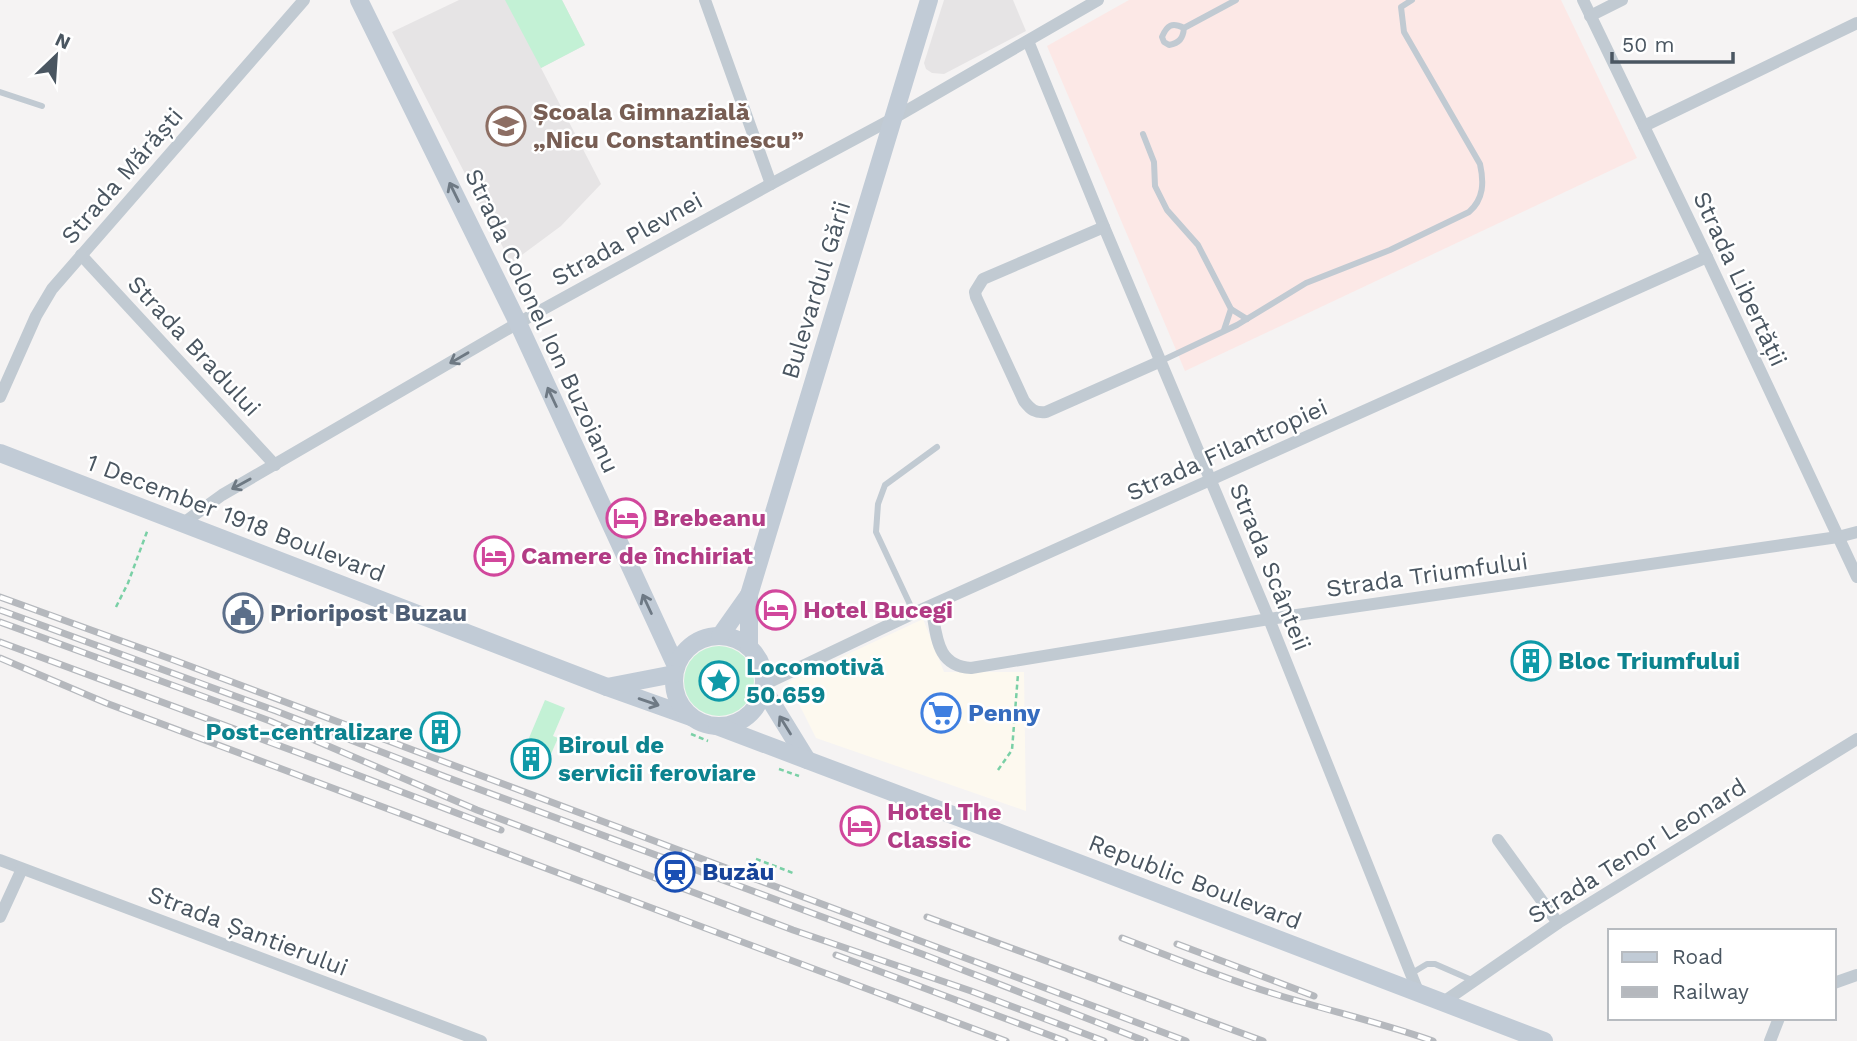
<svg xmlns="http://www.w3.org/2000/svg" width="1857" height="1041" font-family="'Work Sans',sans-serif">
<rect width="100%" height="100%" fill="#f5f3f3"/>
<polygon fill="#fdf9ef" points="923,619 944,672 1024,672 1026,811 816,738 788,682"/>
<g fill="#e6e4e5">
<polygon points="459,0 562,0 585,45 541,68 601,184 561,226 511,263 392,32"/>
<polygon points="944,0 1013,0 1026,31 944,74 932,73 926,69 924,63"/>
</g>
<polygon fill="#fce8e6" points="1129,0 1561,0 1637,158 1185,371 1047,46"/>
<g fill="#c3f1d5">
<polygon points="505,0 562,0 585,45 541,68"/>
<circle cx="719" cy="681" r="35"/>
<polygon points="545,700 565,708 553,736 558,738 551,754 526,745"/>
</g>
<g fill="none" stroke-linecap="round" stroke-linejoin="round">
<g stroke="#7ad0a6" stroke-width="2.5" stroke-dasharray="5 3.5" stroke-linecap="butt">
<polyline points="116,607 128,583 148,529"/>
<polyline points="691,734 708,741"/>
<polyline points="779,769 799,776"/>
<polyline points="998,770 1012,750 1018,674"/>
<polyline points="756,859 793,873"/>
</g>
<g stroke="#c1cad2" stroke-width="6">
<path d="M1184,28C1172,22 1167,25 1162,37L1164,42L1169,45C1179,43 1183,39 1184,28L1236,0"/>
<polyline points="0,92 42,106"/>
<polyline points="1143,134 1154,162 1155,186 1167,210 1198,245 1231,309 1247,319"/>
<polyline points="1224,330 1231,309"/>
<path d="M1161,361L1237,325L1306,283L1390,250L1469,212C1484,199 1484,182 1480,164L1404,32L1401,7L1412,0"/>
<polyline points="914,613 876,532 878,504 885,485 937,447"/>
<polyline points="1412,973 1427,964 1435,964 1474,981"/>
</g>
<g stroke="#c1cad2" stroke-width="12">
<polyline points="705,0 771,184"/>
<polyline points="1583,0 1707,257 1857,577"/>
<polyline points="1590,16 1622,0"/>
<polyline points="1028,41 1104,227 1269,619 1419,994"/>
<polyline points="1644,126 1857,23"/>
<path d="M1104,227L983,279L975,292L976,297L1024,401C1031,410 1035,413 1046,412L1161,361"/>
<polyline points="81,255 275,465"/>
<polyline points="0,397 36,316 52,289 304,0"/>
<polyline points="182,524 222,495 518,323 771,184 894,118 1098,0"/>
<path d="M931,606C937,634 935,666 971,668L1269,619L1838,537L1857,532"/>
<polyline points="765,684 914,613 1707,257"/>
<polyline points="1498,840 1558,923"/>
<polyline points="0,860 481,1041"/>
<polyline points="0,917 22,869"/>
<polyline points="1834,983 1857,975"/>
<polyline points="1442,1003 1558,923 1857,739"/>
<polyline points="1770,1041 1779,1018"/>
</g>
<g stroke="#c1cbd6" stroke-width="18">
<polyline points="359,0 518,323 676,666"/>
<polyline points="0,453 607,687 691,717"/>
<circle cx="719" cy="681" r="45"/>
<polyline points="720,636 749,595"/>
<polyline points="749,647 749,595 929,0"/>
<polyline points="607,687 674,674"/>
<polyline points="764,690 807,760"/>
<polyline points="717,726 987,828 1544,1041"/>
</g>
<g stroke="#b5b8bd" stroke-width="7">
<g id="rail">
<polyline points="0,597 171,659 1186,1041"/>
<polyline points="0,610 276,711 446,777 922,954 1145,1041"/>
<polyline points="0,622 270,721 477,810 650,876 793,930 971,991 1104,1041"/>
<polyline points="0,642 326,763 501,830"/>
<polyline points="0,658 106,703 1006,1041"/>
<polyline points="927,917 1263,1041"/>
<path d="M1122,938C1174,958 1225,979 1278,995C1330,1011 1382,1023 1433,1041"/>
<polyline points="1177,944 1314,996"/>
<polyline points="836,955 1065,1041"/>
</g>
</g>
<use href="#rail" stroke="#fff" stroke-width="4.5" stroke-dasharray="13" stroke-linecap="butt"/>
</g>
<defs><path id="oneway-shaft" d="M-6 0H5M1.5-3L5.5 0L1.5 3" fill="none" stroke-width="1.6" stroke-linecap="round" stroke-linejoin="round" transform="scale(1.75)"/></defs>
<g stroke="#6e7984">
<use href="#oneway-shaft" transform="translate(454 192) rotate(-116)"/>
<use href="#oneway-shaft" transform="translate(552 397) rotate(-115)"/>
<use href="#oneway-shaft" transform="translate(647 604) rotate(-115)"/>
<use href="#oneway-shaft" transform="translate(649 702) rotate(19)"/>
<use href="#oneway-shaft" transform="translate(785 725) rotate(-122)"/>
</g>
<g stroke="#6e7983">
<use href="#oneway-shaft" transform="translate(459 358) rotate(150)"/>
<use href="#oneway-shaft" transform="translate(241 484) rotate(151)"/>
</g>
<defs>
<g id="school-ring" transform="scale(2.0125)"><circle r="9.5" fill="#fff" stroke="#8d6e63" stroke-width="1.5"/><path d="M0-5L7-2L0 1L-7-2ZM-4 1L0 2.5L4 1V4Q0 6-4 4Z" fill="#8d6e63"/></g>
<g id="hotel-ring" transform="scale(2.0125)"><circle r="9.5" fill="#fff" stroke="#d1479c" stroke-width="1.5"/><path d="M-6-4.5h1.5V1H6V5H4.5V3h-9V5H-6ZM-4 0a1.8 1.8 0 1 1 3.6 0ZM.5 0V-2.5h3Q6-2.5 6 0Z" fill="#d1479c"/></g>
<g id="civic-ring" transform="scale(2.0125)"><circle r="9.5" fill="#fff" stroke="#5c6f8a" stroke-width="1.5"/><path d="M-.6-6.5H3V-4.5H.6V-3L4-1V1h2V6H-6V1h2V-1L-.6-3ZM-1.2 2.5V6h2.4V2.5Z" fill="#5c6f8a"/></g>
<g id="building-ring" transform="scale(2.0125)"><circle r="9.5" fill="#fff" stroke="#0f9aa8" stroke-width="1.5"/><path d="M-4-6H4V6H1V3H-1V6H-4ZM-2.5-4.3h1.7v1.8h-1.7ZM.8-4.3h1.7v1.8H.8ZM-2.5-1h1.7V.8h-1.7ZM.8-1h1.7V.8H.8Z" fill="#0f9aa8"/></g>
<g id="sight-ring" transform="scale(2.0125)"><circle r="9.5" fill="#fff" stroke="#0f9aa8" stroke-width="1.5"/><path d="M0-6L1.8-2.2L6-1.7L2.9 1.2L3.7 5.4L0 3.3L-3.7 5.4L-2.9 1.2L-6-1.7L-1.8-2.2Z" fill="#0f9aa8"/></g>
<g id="supermarket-ring" transform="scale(2.0125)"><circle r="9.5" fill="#fff" stroke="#3f7fe0" stroke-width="1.5"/><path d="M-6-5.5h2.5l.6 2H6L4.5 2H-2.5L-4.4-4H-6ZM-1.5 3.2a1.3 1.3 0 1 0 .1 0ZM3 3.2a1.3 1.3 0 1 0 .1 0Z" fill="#3f7fe0"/></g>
<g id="station-ring" transform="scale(2.0125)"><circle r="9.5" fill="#fff" stroke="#1a4fb4" stroke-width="1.5"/><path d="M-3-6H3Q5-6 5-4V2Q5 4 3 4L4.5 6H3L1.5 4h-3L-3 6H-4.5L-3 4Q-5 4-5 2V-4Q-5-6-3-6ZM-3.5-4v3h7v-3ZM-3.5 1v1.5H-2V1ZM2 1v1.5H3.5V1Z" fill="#1a4fb4"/></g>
</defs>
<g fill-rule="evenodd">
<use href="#school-ring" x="506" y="126"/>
<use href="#hotel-ring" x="626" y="518"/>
<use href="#hotel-ring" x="494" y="556"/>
<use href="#hotel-ring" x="776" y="610"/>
<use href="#civic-ring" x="243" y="613"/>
<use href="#building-ring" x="1531" y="661"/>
<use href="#sight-ring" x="719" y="681"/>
<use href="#supermarket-ring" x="941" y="713"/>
<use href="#building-ring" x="440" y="732"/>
<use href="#building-ring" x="531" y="759"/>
<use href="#hotel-ring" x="860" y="826"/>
<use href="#station-ring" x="675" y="872"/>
</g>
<g text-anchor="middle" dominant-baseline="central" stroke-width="5" stroke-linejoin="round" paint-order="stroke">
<g font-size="24" font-weight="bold" fill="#785e54" stroke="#fff" text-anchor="start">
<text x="533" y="112">Școala Gimnazială<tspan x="533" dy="28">„Nicu Constantinescu”</tspan></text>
</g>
<g font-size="24" fill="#4a5661" stroke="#fff">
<text transform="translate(122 176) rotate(-49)">Strada Mărăști</text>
<text transform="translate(627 239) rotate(-29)">Strada Plevnei</text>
<text transform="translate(1740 279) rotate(65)">Strada Libertății</text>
<text transform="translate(816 290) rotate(-73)">Bulevardul Gării</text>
<text transform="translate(542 321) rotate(65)">Strada Colonel Ion Buzoianu</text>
<text transform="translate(194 346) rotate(47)">Strada Bradului</text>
<text transform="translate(1227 450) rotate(-24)">Strada Filantropiei</text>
<text transform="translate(236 518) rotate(21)">1 December 1918 Boulevard</text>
<text transform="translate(1270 567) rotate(68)">Strada Scânteii</text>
<text transform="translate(1427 575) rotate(-8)">Strada Triumfului</text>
<text transform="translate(1637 851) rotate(-32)">Strada Tenor Leonard</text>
<text transform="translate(1195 882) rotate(21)">Republic Boulevard</text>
<text transform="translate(248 931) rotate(21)">Strada Șantierului</text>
</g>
<g font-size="24" font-weight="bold" fill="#b23c85" stroke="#fff" text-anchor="start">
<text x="653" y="518">Brebeanu</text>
<text x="521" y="556">Camere de închiriat</text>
<text x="803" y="610">Hotel Bucegi</text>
<text x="887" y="812">Hotel The<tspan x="887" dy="28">Classic</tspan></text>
</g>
<g font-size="24" font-weight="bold" fill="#4e5e75" stroke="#fff" text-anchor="start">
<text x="270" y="613">Prioripost Buzau</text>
</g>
<g font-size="24" font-weight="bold" fill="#0d838f" stroke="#fff" text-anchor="start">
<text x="1558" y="661">Bloc Triumfului</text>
<text x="746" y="667">Locomotivă<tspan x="746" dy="28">50.659</tspan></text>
<text x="413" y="732" text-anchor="end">Post-centralizare</text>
<text x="558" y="745">Biroul de<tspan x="558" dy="28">servicii feroviare</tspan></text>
</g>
<g font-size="24" font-weight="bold" fill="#366cbe" stroke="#fff" text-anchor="start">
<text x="968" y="713">Penny</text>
</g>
<g font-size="24" font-weight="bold" fill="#164399" stroke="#fff" text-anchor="start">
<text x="702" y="872">Buzău</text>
</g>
</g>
<rect x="1608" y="929" width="228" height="91" fill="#ffffff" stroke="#b7bbc0" stroke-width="2"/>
<rect x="1622" y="952" width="35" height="10" fill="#c1cbd6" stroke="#b7bbc0" stroke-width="2"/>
<text x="1672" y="964" font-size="21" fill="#4a5661">Road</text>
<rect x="1622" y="987" width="35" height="10" fill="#b5b8bd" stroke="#b7bbc0" stroke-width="2"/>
<text x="1672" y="999" font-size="21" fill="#4a5661">Railway</text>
<g transform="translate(56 56) rotate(25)" stroke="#ffffff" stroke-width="5" paint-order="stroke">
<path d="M0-5L12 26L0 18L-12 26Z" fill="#4a5661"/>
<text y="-10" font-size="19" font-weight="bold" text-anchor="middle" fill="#4a5661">N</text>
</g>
<path d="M1612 52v10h121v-10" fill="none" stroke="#4a5661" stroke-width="3.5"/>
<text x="1622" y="52" font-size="21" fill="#4a5661" stroke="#ffffff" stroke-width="5" paint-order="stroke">50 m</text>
</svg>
